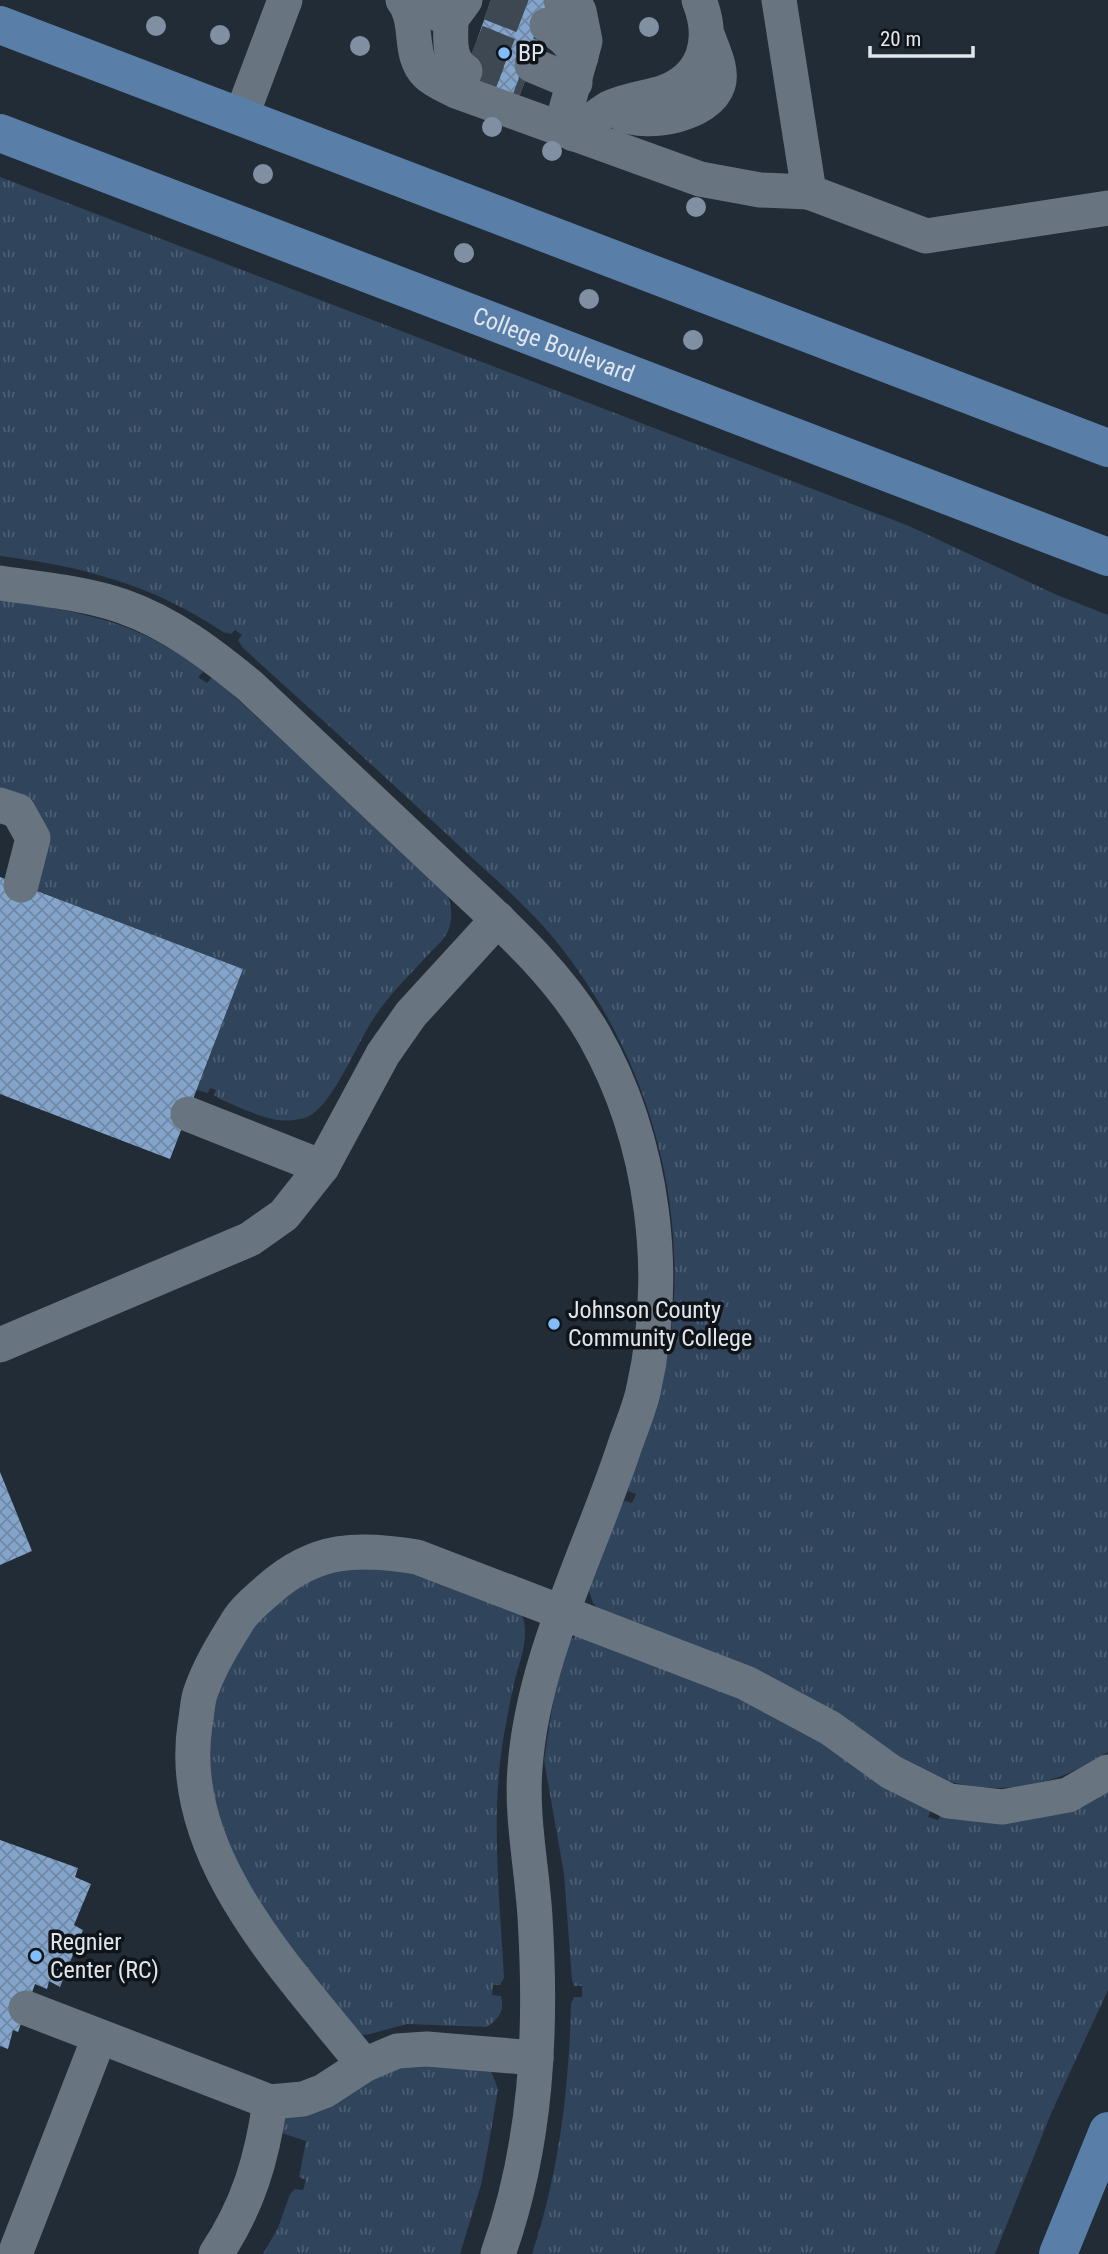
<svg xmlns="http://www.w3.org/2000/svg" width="1108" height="2254" font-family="'Roboto Condensed',sans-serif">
<defs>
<pattern id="grass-tufts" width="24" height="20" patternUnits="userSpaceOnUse" patternTransform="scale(1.75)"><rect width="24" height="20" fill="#30445b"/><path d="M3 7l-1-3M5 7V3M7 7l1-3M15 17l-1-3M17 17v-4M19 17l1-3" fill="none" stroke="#4e5f73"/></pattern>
<pattern id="building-cross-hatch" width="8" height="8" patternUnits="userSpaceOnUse" patternTransform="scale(1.75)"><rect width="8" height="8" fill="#83a5cb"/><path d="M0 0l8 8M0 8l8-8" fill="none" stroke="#7088a3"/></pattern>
</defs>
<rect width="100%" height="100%" fill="#222c37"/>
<g fill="url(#grass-tufts)">
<path d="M0,177L909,526L1057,595L1108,615V1752C1046,1791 997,1797 928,1776L600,1611L593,1603L588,1588L620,1506L625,1501L632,1503L636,1494L628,1491L631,1476C644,1439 659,1403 666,1365C694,1217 652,1063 560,946C529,906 487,873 451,838C382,774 313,711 243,648L238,640L242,635L235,630L231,634L223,632C154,585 81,566 0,556Z"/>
<path d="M0,599C60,609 120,617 172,650C183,657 194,662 203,672L198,677L207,683L211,678L218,681L447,894C452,906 453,918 448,931C443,942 432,950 424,959C406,979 386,998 372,1021C357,1044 331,1108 307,1117C277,1128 247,1110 220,1099L214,1095L216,1090L210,1088L208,1093L197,1090L243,969L30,888L35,874L0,798Z"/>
<path d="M396,1565L522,1615C531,1639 518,1664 513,1688C509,1708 505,1727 502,1747C491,1823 500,1901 504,1978L500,1985H493L492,1995L501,1996C505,2011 499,2018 487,2027L407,2024L366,2035L358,2034L263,1911L225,1841L208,1778L207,1701L268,1602L335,1568Z"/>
<path d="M580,1632L736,1686L931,1810L928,1817L938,1820L941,1814L1108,1787V1990L1052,2111L995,2254H532C559,2174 569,2088 571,2004L574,1997H582V1986H574L572,1980L564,1874L544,1760L555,1690L570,1641Z"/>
<polygon points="403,2061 491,2071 498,2089 489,2143 481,2185 460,2254 263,2254 278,2228 290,2194 295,2189 303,2190 306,2180 299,2177 306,2141 282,2133 285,2115"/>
</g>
<g fill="url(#building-cross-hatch)">
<polygon points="491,0 556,0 517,102 463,80"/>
<polygon points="0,877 243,969 170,1159 0,1094"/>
<polygon points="0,1472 32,1551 0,1565"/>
<polygon points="0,1840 78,1868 75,1877 91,1884 74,1925 83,1930 60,1987 49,1981 47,1989 35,1984 18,2032 13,2030 8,2049 0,2046"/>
</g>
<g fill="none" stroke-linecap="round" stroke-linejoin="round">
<g stroke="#3e4852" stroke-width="35" stroke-dasharray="35 18" stroke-linecap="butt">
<polyline points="490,3 547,25"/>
<polyline points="476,42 532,65"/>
<polyline points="465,71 521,92"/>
</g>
<g stroke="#697481" stroke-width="35">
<path d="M403,0C420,21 407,54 427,74C435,82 447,86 456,91L700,179L760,190L809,192"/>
<path d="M561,0L579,11L585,41L566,110L574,134C585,126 597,115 609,108C625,100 645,98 662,93C705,78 715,40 699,0"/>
<polyline points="779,0 809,192 926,236 1108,208"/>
<polyline points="417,6 451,19 465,0"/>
<path d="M451,19C451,38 447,60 465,71"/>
<polyline points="547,25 565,39 581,57"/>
<polyline points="532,65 575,83"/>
<path d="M622,114C648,126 708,115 718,85C723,70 713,51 708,37"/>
<polyline points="241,117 285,0"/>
<path d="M0,583C41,589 84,593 122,606C171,623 211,654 250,686C314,746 378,806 442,867C496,918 556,969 594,1035C654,1141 670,1275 643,1392C639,1409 632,1426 626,1442C592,1548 533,1655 525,1768C521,1817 532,1868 535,1917C542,2031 537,2145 498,2254"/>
<polyline points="0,805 18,811 33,838 21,885"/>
<polyline points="188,1114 322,1167"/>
<polyline points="0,1345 250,1239 284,1215 322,1167 383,1054 411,1014 498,919"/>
<polyline points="26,2008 270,2102 303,2099 324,2091 364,2065 397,2051 427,2049 536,2058"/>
<path d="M364,2065C290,1972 175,1856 195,1725C197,1715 197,1704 200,1694C209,1667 224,1643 239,1619C247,1607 258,1599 269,1589C317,1547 357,1548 417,1557L746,1683L830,1728L891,1772L949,1801L1002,1807L1068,1795L1108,1772"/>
<polyline points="15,2254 99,2038"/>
<path d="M216,2254C248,2206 262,2159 270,2102"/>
</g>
<g stroke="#597fa8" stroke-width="38">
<polyline points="0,25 1108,448"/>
<path id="s1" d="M0,133L1108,557"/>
<polyline points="1058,2254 1108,2131"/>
</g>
</g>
<g fill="#8090a2">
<circle cx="156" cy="26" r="10"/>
<circle cx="649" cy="27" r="10"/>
<circle cx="220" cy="35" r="10"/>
<circle cx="360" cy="46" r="10"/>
<circle cx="492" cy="127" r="10"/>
<circle cx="552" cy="151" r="10"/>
<circle cx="263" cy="174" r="10"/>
<circle cx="696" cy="207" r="10"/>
<circle cx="464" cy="253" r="10"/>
<circle cx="589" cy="299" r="10"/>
<circle cx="693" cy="340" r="10"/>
</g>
<g fill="#83bcfb" stroke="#101419" stroke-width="2.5">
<circle cx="504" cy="53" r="7"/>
<circle cx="554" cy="1324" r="7"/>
<circle cx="36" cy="1956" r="7"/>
</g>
<g text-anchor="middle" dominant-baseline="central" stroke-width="7" stroke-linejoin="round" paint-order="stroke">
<g font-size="24" fill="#dfe6ed" stroke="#101419" text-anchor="start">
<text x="518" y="53">BP</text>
<text x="568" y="1310">Johnson County<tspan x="568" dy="28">Community College</tspan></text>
<text x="50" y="1942">Regnier<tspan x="50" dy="28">Center (RC)</tspan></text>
</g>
<g font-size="24" fill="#dfe6ed" stroke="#101419">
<text stroke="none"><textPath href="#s1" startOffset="593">College Boulevard</textPath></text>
</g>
</g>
<path d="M870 46v10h103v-10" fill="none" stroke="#dfe6ed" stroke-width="3.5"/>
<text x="880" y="46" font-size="21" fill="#dfe6ed" stroke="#101419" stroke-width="5" paint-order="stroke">20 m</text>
</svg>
